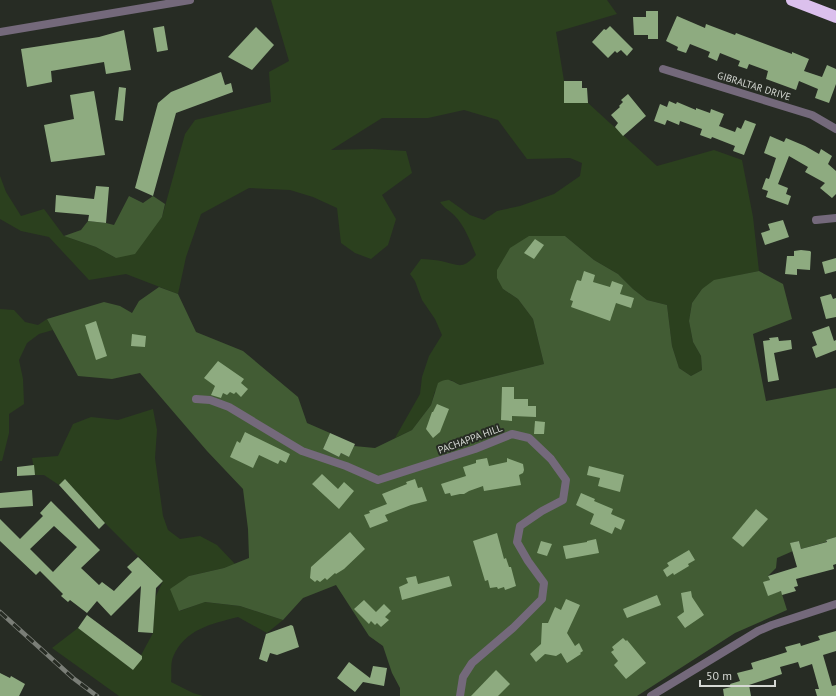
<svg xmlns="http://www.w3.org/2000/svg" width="836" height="696" font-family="'PT Sans',sans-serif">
<rect width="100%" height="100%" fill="#272c24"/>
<g fill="#2b401e">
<path d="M271,0H607L617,14L556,32L564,81V103H588L657,166L714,150L742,160L753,217L759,271L740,275L702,289L692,303L689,321L693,342L701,356L702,370L691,376L679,368L672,346L667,305L647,300L633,289L618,274L594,260L565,236L503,289L518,299L533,319L544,364L460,385L451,380L435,391L431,405L412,430L395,438L420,394L422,377L429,356L442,335L435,319L422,300L415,281L410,274L421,259C428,259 435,260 441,261C459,265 462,270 476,255C470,241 465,226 454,215C449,210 444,208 440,202L449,200L470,215L484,220L497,211L520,206L554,194L580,176L582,163L570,158L527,159L498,120L464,110L428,118H382L331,150L372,149L406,151L412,173L382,195L396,219L388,245L371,259L355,253L341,243L337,208L313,197L290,190L249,188L201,214L186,257L178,294L126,274L89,280L49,237L21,231L0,219V176L6,192L21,216L44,209L64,236L96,247L116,258L162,217L185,134L195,120L271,102L269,72L289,61Z"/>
<polygon points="0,309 14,310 25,322 38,325 47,319 53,330 39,334 27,343 19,360 23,379 24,404 9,414 9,433 2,461 0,461"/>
<path d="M153,409L157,430L155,458L163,516L168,530L180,539L200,536L217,545L235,564L224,568L189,576L180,611L204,602L240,606L283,620L267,633L238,617C211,624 185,629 173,657C170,664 172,675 171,682L193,693L203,696H119L52,648L78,628L133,670L153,633L155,598L163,581L105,523L65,479L59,485L44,475H35L32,458L58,456L73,424L91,417L118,420Z"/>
</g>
<g fill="#425c34">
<polygon points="129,196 143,203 153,196 165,204 162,217 135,254 116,258 96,247 64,236 81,230 88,221 106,223 114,225"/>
<path d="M529,236H565L594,260L618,274L633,289L647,300L667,305L672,346L679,368L691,376L702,370L701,356L693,342L689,321L692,303L702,289L714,280L759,271L783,284L792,319L753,334L766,401L836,388V537L826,540V542L801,549L799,541L791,543L793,551L777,558L776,568L768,576L770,580L764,583L768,595L781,591L787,610L735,633L637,696H400V688L392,673L383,646L369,636L336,585L303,598L283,620L240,606L205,602L179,611L170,589L189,576L224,568L249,558L248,529L243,489L207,451L140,373L112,379L78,376L47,319L104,302L120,306L132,313L139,301L159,287L178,294L196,332L243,351L298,397L307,423L330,433L323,449L339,457L341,453L349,457L354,446L375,448L412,430L431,405L438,383C448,377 450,380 460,385L544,364L533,319L518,299L503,289L497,278V270L510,248Z"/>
</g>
<g fill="#8eab80" fill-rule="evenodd">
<polygon points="646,11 658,11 658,39 648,39 648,35 634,35 633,17 646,17"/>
<polygon points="677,16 705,28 706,24 735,35 736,33 792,54 792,52 809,59 804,71 822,77 827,65 836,69 836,84 829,103 815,98 818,89 799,81 796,90 766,79 768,71 749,64 747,69 738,66 740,61 720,53 717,61 708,57 710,52 690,44 686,53 677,50 678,47 666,41"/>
<polygon points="164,26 168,50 157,52 153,28"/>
<polygon points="610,26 633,49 627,56 621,50 617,53 615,51 608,58 592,42 604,29 606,30"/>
<polygon points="256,27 274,45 252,70 228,57"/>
<polygon points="124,30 131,70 106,74 104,62 51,71 52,82 27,87 21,49 99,37"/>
<polygon points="221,72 225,85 231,83 233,92 176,113 153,196 135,188 158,103 171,92"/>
<polygon points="564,81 582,81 582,88 587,88 588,103 564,103"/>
<polygon points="119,87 126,88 123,121 115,120"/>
<polygon points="94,91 105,155 51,162 44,125 74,119 70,95"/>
<polygon points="628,94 646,116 623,136 615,127 618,123 611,115 620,107 619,106 623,102 621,100"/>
<polygon points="669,101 676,104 677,102 696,110 696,108 710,113 711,109 724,114 719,126 735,132 737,127 741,129 745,120 756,124 744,155 733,151 735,146 712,137 711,139 700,135 702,129 680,121 679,125 667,120 665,125 654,121 660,104 667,107"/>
<polygon points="770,136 784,142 786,138 805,146 819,154 821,149 832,156 828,164 836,171 836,194 832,198 820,188 825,183 805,172 808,167 789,156 778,184 788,188 786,194 791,196 788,205 766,197 768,191 762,189 766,178 769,179 776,158 764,153"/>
<polygon points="96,186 109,187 106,223 88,221 89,215 55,212 56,195 94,199"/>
<polygon points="783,220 789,237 765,245 761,233 770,230 768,224"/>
<polygon points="535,239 544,245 534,259 524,253"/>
<polygon points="801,250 810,251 811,252 810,270 797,269 797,275 785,274 787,256 794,256 794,251"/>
<polygon points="836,258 836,271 825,274 822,262"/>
<polygon points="584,271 595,275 593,282 610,287 612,281 623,285 620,294 634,298 631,308 616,303 610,321 571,307 573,301 570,300 575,285 577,280 581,281"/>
<polygon points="831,294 833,299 836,298 836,317 826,319 820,297"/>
<polygon points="96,321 107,356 96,360 85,325"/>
<polygon points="829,326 834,341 836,340 836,350 816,358 812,347 817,345 812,332"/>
<polygon points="132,334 146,336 145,347 131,346"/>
<polygon points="778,337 779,341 791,340 792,349 774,353 779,380 768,382 763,341 770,340 769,338"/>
<polygon points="218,361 244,379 241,383 248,389 241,397 236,392 234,394 230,392 227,395 223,393 221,398 211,395 215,386 204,378"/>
<polygon points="502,387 514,387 514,399 528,399 528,406 536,406 536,417 512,416 512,421 501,420"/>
<polygon points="437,404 449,409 440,432 433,438 426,429 432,412 433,412"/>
<polygon points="535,421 545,422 544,434 534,434"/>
<polygon points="245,432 290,454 286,463 280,460 278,464 259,455 253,468 230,457 237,441 240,443"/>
<polygon points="330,433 355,444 349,457 341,453 339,457 323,449"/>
<polygon points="487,458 489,466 507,462 507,458 523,464 524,470 523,473 519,475 521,485 484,491 483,486 469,491 464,494 460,494 451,496 450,493 445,494 441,484 466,476 463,467 476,463 476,460"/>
<polygon points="34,465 35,475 17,476 17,467"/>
<polygon points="589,466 624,475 620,492 598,486 600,478 587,475"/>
<polygon points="322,474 338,489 344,482 354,491 339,509 312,484"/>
<polygon points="65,479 105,523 99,529 59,485"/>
<polygon points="415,479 418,488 422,487 427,501 411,505 385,515 388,521 370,528 364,515 370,513 369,511 387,504 382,494 407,484 406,482"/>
<polygon points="32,490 33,506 0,508 0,493"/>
<polygon points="581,493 595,499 594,501 613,509 611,514 625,520 621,530 615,527 612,534 590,524 594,514 576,505"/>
<path d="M51,501L100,550L81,568L99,585L102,582L114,591L132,572L127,567L138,557L163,581L156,588L153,633L138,632L141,586L111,616L97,601L87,613L70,600L68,602L61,596L63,594L40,571L36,575L0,541V519L20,539L43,516L40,513ZM54,526L77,547L53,572L30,549Z"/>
<polygon points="756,509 768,519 743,547 732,538"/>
<polygon points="350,532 365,549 344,569 336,574 335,573 327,580 325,578 320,582 317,580 315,582 310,578 311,567"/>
<polygon points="497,533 504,559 506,558 509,567 511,567 516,586 505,590 504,587 498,589 497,587 490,588 488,580 485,581 473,541"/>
<polygon points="836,537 836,564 833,565 834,569 796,579 798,586 794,587 796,591 782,595 781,591 768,596 763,582 770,580 768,576 797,567 790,543 799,541 801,549 827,542 826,540"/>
<polygon points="596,539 599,553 566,559 563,546 587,542 587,541"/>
<polygon points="541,541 552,544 547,556 537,553"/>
<polygon points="689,550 695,560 688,564 689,566 674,575 673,573 667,577 663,570 669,566 667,563"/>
<polygon points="416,576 418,584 449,576 452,586 402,600 399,587 408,583 406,578"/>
<polygon points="691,591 692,597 704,615 685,628 677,617 684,612 681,593"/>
<polygon points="657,595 661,605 627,618 623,609"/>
<polygon points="566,599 580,605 567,633 575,646 579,643 583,651 580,653 581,654 567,663 561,653 556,656 545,654 536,662 530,654 541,644 542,623 548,623 555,607 561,610"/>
<polygon points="364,600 376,612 384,604 391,611 385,617 389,620 381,627 377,623 375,625 371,621 369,624 354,609"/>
<polygon points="87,615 142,656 142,659 133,670 78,628"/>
<polygon points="291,625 293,626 299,647 277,655 270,653 267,662 259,659 266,634"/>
<polygon points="836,631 836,651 823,655 832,686 836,685 836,696 817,696 815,689 819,689 812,664 800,668 798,662 780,667 782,674 749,685 751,696 724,696 723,689 731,687 730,684 740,681 737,673 753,669 751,663 787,652 785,647 800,643 801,646 820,640 818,636"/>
<polygon points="623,638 626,641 627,640 646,663 626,679 614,665 618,661 611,652 614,650 612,647"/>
<polygon points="349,662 370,678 373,666 387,668 384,686 363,682 355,692 337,678"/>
<polygon points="496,670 510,684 498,696 471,696"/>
<polygon points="0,673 10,678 11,676 25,684 19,696 0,696"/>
</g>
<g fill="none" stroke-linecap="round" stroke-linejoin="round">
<g stroke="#74697b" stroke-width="8">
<polyline points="663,69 812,115 836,129"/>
<polyline points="816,220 836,218"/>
<polyline points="196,399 210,400 229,407 302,451 346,466 378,480 475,449 512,434 529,438 551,459 566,480 563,500 542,511 520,526 517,542 528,561 544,583 542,599 513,628 472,663 463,677 460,696"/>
<polyline points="651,696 758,631 772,625 836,604"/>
</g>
<polyline stroke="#74697b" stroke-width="8" points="0,32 190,0"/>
<polyline stroke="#dbc0ed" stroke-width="12" points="792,0 836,17"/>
<g stroke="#7a7e77" stroke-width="4.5">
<polyline id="rail" points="0,612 73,678 97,696"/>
</g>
<use href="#rail" stroke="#272c24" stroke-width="3" stroke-dasharray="9" stroke-linecap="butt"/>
</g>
<g text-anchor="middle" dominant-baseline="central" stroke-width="4" stroke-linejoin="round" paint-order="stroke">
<g font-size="10" fill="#d5d8d3" stroke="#272c24">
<text transform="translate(754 86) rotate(17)">GIBRALTAR DRIVE</text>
<text transform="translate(470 439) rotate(-20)">PACHAPPA HILL</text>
</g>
</g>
<path d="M700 680v6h75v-6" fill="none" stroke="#d5d8d3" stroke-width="2"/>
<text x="706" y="680" font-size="12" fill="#d5d8d3" stroke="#272c24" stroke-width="3" paint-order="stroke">50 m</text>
</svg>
